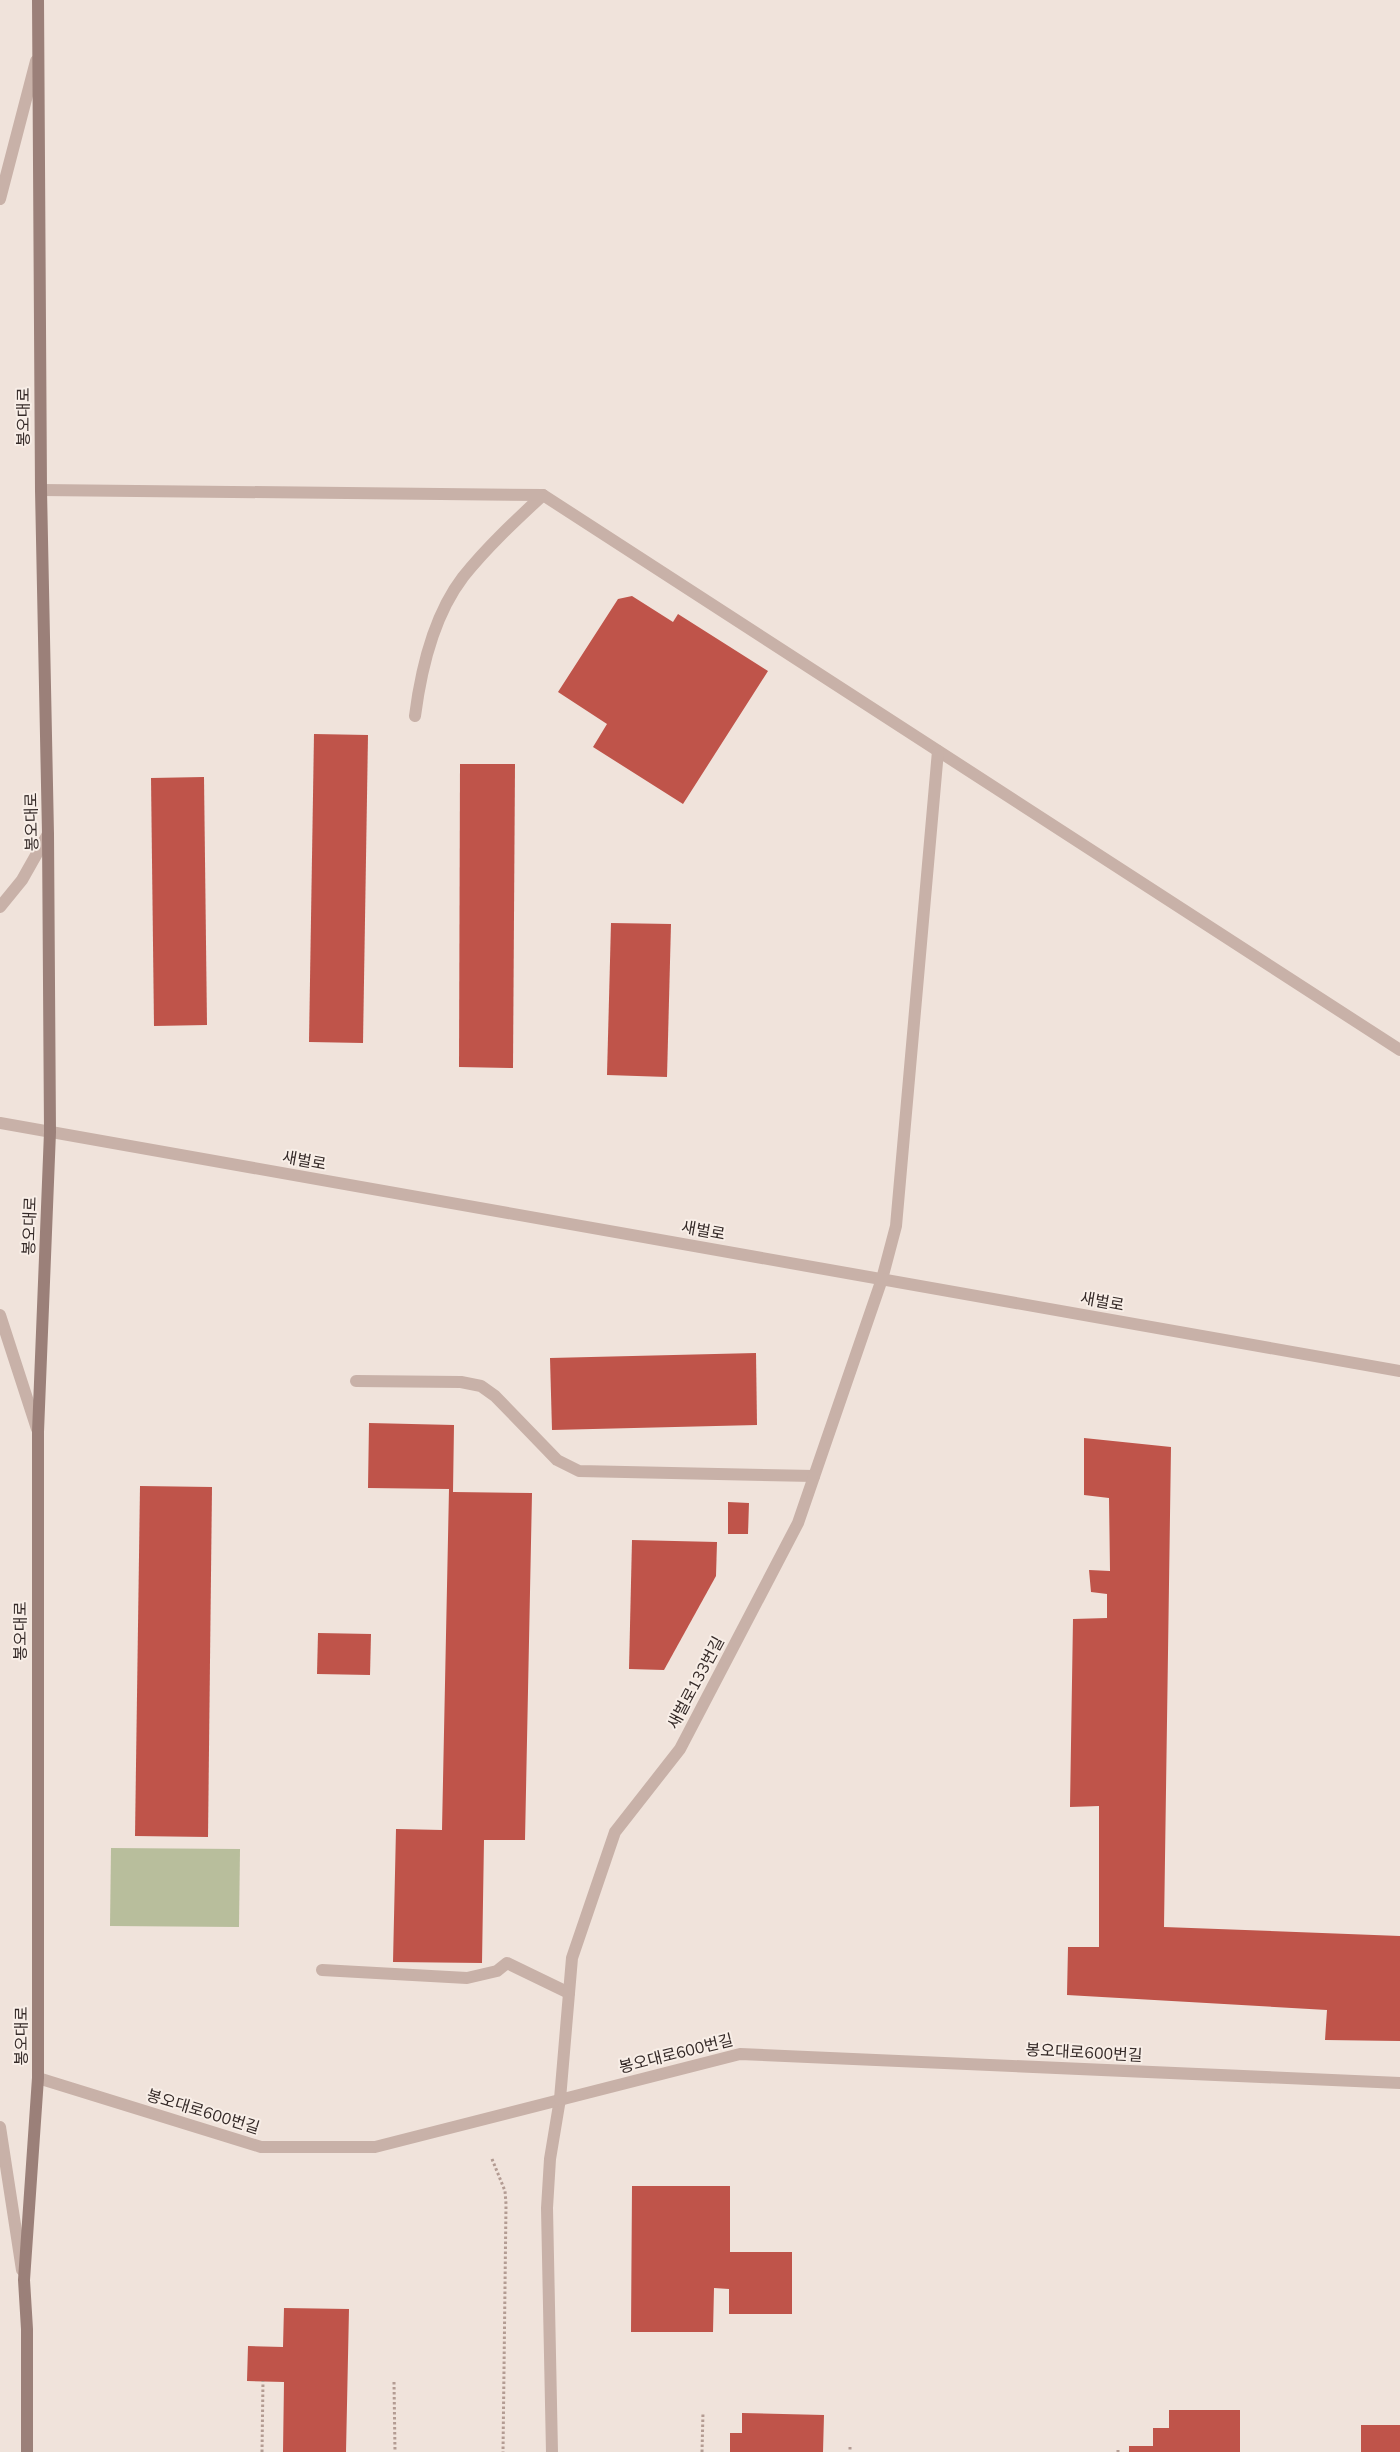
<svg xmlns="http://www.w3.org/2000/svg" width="1400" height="2452" font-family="'Nunito Sans','Noto Sans KR',sans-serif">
<rect width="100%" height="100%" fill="#f0e3db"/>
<polygon fill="#b8be9c" points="111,1848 240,1849 239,1927 110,1926"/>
<g fill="#bf544a">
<polygon points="632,596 673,622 678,614 768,671 683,804 593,747 607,724 558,692 618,599"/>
<polygon points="314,734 368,735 363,1043 309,1042"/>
<polygon points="460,764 515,764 513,1068 459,1067"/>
<polygon points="204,777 207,1025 154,1026 151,778"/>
<polygon points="611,923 671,924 667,1077 607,1075"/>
<polygon points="756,1353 757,1425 552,1430 550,1358"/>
<polygon points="369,1423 454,1425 453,1492 532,1493 525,1840 484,1840 482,1963 393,1962 396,1829 442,1830 449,1489 368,1488"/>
<polygon points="1084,1438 1171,1447 1164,1927 1400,1936 1400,2041 1325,2040 1327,2010 1067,1995 1068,1947 1099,1947 1099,1806 1070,1807 1073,1619 1107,1618 1107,1594 1091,1592 1089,1570 1110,1571 1109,1498 1084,1495"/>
<polygon points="140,1486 212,1487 208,1837 135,1836"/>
<polygon points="728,1502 749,1503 748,1534 728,1534"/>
<polygon points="632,1540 717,1542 716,1576 664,1670 629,1669"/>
<polygon points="318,1633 371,1634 370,1675 317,1674"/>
<polygon points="632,2186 730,2186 730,2252 792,2252 792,2314 729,2314 729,2289 714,2288 713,2332 631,2332"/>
<polygon points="284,2308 349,2309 346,2452 283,2452 284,2382 247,2381 248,2346 283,2347"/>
<polygon points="1169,2410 1240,2410 1240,2452 1129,2452 1129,2446 1153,2446 1153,2428 1169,2428"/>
<polygon points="742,2413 824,2415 823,2452 730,2452 730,2433 742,2433"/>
<rect x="1361" y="2425" width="39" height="27"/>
</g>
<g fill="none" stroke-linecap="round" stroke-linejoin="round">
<g stroke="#b39b92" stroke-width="3" stroke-dasharray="2.5 2.5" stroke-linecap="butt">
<polyline points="492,2159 505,2191 506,2204 503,2452"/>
<polyline points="394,2382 395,2452"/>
<polyline points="850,2447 850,2452"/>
<polyline points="1118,2450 1118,2452"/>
<polyline points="262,2452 263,2381"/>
<polyline points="702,2452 703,2412"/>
</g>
<g stroke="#c8b1a8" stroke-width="12">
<polyline points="0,199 36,61"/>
<path d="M415,716C421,669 434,615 463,577C487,547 515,521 543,495"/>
<polyline points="356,1381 461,1382 481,1386 495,1396 557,1460 579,1471 814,1476"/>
<polyline points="322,1970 467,1978 497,1971 507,1963 569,1993"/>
<polyline points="0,2127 22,2270"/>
<polyline points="552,2452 547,2208 550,2159 560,2099"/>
</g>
<g stroke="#c8b1a8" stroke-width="12">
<polyline points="41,490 543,495 1400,1050"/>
<polyline points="38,2078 261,2147 375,2147 740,2054 1400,2083"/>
<polyline points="560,2099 572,1958 615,1832 680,1749 798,1523 882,1279 896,1226 938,751"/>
</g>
<g stroke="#c8b1a8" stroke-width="12">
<polyline points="0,907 22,880 48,834"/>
<polyline points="0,1123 1400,1371"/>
<polyline points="0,1315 37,1429"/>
</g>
<polyline stroke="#9b8079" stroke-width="12" points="27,2452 27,2329 24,2280 38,2078 38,1432 50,1132 48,834 41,490 38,0"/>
</g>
<g text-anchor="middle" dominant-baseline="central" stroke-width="4" stroke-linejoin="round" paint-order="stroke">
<g font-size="16" fill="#352a28" stroke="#f8eee7">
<text transform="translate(24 417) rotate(-90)">봉오대로</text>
<text transform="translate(32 822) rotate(-91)">봉오대로</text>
<text transform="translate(304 1161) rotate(10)">새벌로</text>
<text transform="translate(30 1226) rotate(-88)">봉오대로</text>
<text transform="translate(703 1231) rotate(10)">새벌로</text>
<text transform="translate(1102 1302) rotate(10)">새벌로</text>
<text transform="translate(21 1631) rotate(-90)">봉오대로</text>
<text transform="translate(696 1683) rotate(-62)">새벌로133번길</text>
<text transform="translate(22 2036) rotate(-90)">봉오대로</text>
<text transform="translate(1084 2053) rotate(3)">봉오대로600번길</text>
<text transform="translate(676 2054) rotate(-14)">봉오대로600번길</text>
<text transform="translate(203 2112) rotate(17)">봉오대로600번길</text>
</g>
</g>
</svg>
